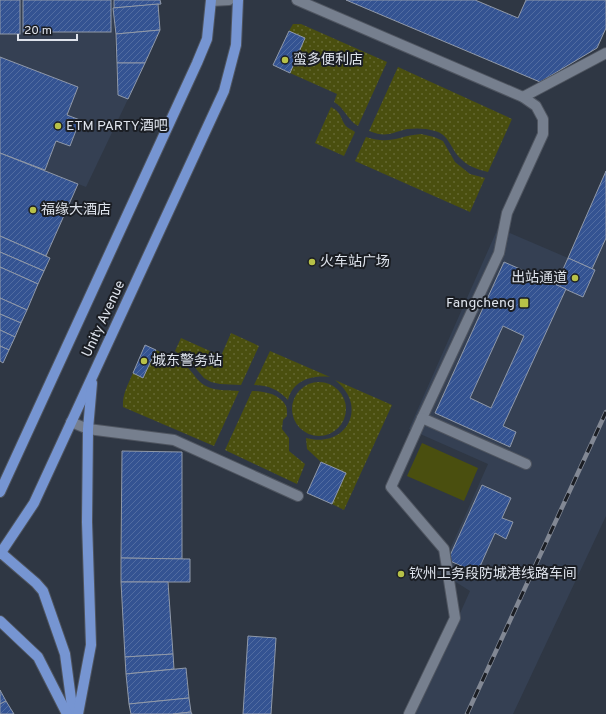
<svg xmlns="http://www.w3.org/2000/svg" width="606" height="714" font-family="Overpass,'Noto Sans SC',sans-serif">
<defs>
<pattern id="green-dots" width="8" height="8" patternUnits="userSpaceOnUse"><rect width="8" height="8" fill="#4a4f0f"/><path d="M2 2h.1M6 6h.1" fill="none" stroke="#646832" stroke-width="1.8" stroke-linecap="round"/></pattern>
<pattern id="building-hatch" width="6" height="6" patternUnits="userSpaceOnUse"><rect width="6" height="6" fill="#345392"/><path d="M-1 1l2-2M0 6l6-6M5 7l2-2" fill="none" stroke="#516ca1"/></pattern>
</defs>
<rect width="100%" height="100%" fill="#2f3744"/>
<g fill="#354053">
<polygon points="0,0 113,0 117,87 118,95 128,99 86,187 0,153"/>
<polygon points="606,171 606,516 513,714 415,714 470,591 440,572 488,464 409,429 498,228 568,258"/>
</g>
<g fill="url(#green-dots)">
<path d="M293,24H301L387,62L358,126C347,120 345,108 334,102L337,94L290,73L305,38L289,31Z"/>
<path d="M398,67L512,119L488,172C476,169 467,166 459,157C450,147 449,135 435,131C426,128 416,128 407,129C390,133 387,138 369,131Z"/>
<path d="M331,107C343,113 340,120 347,127C349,129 353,130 355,132L344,156L315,143Z"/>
<path d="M421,134L434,137L443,141L455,162L470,174L485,178L470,212L355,161L366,137C390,145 398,136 421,134Z"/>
<polygon points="231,333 259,346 241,385 220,384 211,382 204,378 191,363 175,351 181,338 221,356"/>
<path d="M156,350C167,355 179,359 188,368C195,375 198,383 208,387C217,391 229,390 239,391L214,446L123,407C122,394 128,385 133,373L143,378Z"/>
<path d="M270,351L330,377C312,375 293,380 288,400C279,390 268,385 254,385Z"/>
<path d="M335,380L392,405L344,510L332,504L346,473L321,462L307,449L306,438C347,449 369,406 335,380Z"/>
<circle cx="319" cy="409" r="27"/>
<path d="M252,391C264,391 280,394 286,406C287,408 287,413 287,416L283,420L282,429L289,438V451L305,464L297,484L225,450Z"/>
</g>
<polygon fill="#4a4f0f" points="422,443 478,468 464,501 407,476"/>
<g fill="url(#building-hatch)" stroke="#9099a9" fill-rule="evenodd">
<rect x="0" y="0" width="20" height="34"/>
<rect x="23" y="0" width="88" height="32"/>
<polygon points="114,0 160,0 161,4 114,8"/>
<polygon points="346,0 475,0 518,18 526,0 606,0 606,28 597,48 540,82"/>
<polygon points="158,4 160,30 116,34 113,8"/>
<polygon points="160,30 145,63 117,63 116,34"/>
<polygon points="289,31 305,38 290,73 273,65"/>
<polygon points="0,57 78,87 67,115 80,120 70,146 56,141 45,170 0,153"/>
<polygon points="117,63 145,63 128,99 118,95"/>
<polygon points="0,153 78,184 46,256 0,236"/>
<polygon points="606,171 606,238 592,269 568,258"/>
<polygon points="0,236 50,258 44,271 0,252"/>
<polygon points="0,252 44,271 38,284 0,267"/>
<polygon points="568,258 595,270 583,297 556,285"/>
<path d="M504,262L566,289L503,426L516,432L510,447L435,413ZM503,326L524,336L491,408L470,398Z"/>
<polygon points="0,267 38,284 27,310 0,298"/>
<polygon points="0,298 27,310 21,323 0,314"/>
<polygon points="0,314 21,323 15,337 0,330"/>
<polygon points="0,330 15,337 9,350 0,346"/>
<polygon points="145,345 156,350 143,378 133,373"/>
<polygon points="0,346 9,350 3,363 0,361"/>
<polygon points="122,451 182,452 182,559 121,558"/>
<polygon points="321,462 346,473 332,504 307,493"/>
<polygon points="482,485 511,498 502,518 513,522 506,539 495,533 477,573 448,560"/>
<polygon points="121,558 190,559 190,582 121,582"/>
<polygon points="121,582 168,582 173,654 125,657"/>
<polygon points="248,636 276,638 271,714 243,714"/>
<polygon points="173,654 174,669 126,674 125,657"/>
<polygon points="186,668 189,698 129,704 126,674"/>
<polygon points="0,690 6,701 0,704"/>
<polygon points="189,698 191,712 173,714 131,714 129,704"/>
<polygon points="6,701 14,714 0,714 0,704"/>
<polygon points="191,712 192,714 173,714"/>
</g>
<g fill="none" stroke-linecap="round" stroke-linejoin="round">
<g stroke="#4f5560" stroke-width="12">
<g id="minor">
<polyline points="297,0 523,97 536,106 543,119 543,134 507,213 499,253 422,418 526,464"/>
<polyline points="211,1 229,0"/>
<polyline points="523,97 606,53"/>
<polyline points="71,422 88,429 174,440 298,496"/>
<polyline points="409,714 455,618 444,549 391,487 422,418"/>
</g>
</g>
<g stroke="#4f5560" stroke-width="12">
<g id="major">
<polyline points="0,492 197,63 207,39 211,0"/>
<polyline points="0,552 36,583 43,591 65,654 73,714"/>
<polyline points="0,554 34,503 224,91 236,45 238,0"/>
<polyline points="0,621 38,657 67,714"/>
<polyline points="78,714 91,645 87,522 88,429 92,383"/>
</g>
</g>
<use href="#minor" stroke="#767f8e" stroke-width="10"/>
<use href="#major" stroke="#7695d2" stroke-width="10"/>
<g stroke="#828894" stroke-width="4.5">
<polyline id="rail" points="467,714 606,412"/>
</g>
<use href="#rail" stroke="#1b1e24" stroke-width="3" stroke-dasharray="9" stroke-linecap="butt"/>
</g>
<g fill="#b7c148" stroke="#1b1e24" stroke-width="1.5">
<circle cx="285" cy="60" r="4"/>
<circle cx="58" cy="126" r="4"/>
<circle cx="33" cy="210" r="4"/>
<circle cx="312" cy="262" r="4"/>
<circle cx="575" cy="278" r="4"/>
<rect x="519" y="298" width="10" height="10" rx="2"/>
<circle cx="144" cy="361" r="4"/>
<circle cx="401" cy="574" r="4"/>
</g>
<g text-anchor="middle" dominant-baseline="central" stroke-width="4" stroke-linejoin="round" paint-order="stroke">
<g font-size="14" fill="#dee3ec" stroke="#1b1e24" text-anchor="start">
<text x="293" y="60">蛮多便利店</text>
<text x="66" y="126">ETM PARTY酒吧</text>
<text x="41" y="210">福缘大酒店</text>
<text x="320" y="262">火车站广场</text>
<text x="567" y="278" text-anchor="end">出站通道</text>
<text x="515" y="303" text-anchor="end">Fangcheng</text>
<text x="152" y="361">城东警务站</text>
<text x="409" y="574">钦州工务段防城港线路车间</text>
</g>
<g font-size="14" fill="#dee3ec" stroke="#1b1e24">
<text transform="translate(104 319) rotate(-65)">Unity Avenue</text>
</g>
</g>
<path d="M18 34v6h59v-6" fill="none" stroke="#dee3ec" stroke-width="2"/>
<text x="24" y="34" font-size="12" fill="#dee3ec" stroke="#1b1e24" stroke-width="3" paint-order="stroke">20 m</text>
</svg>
